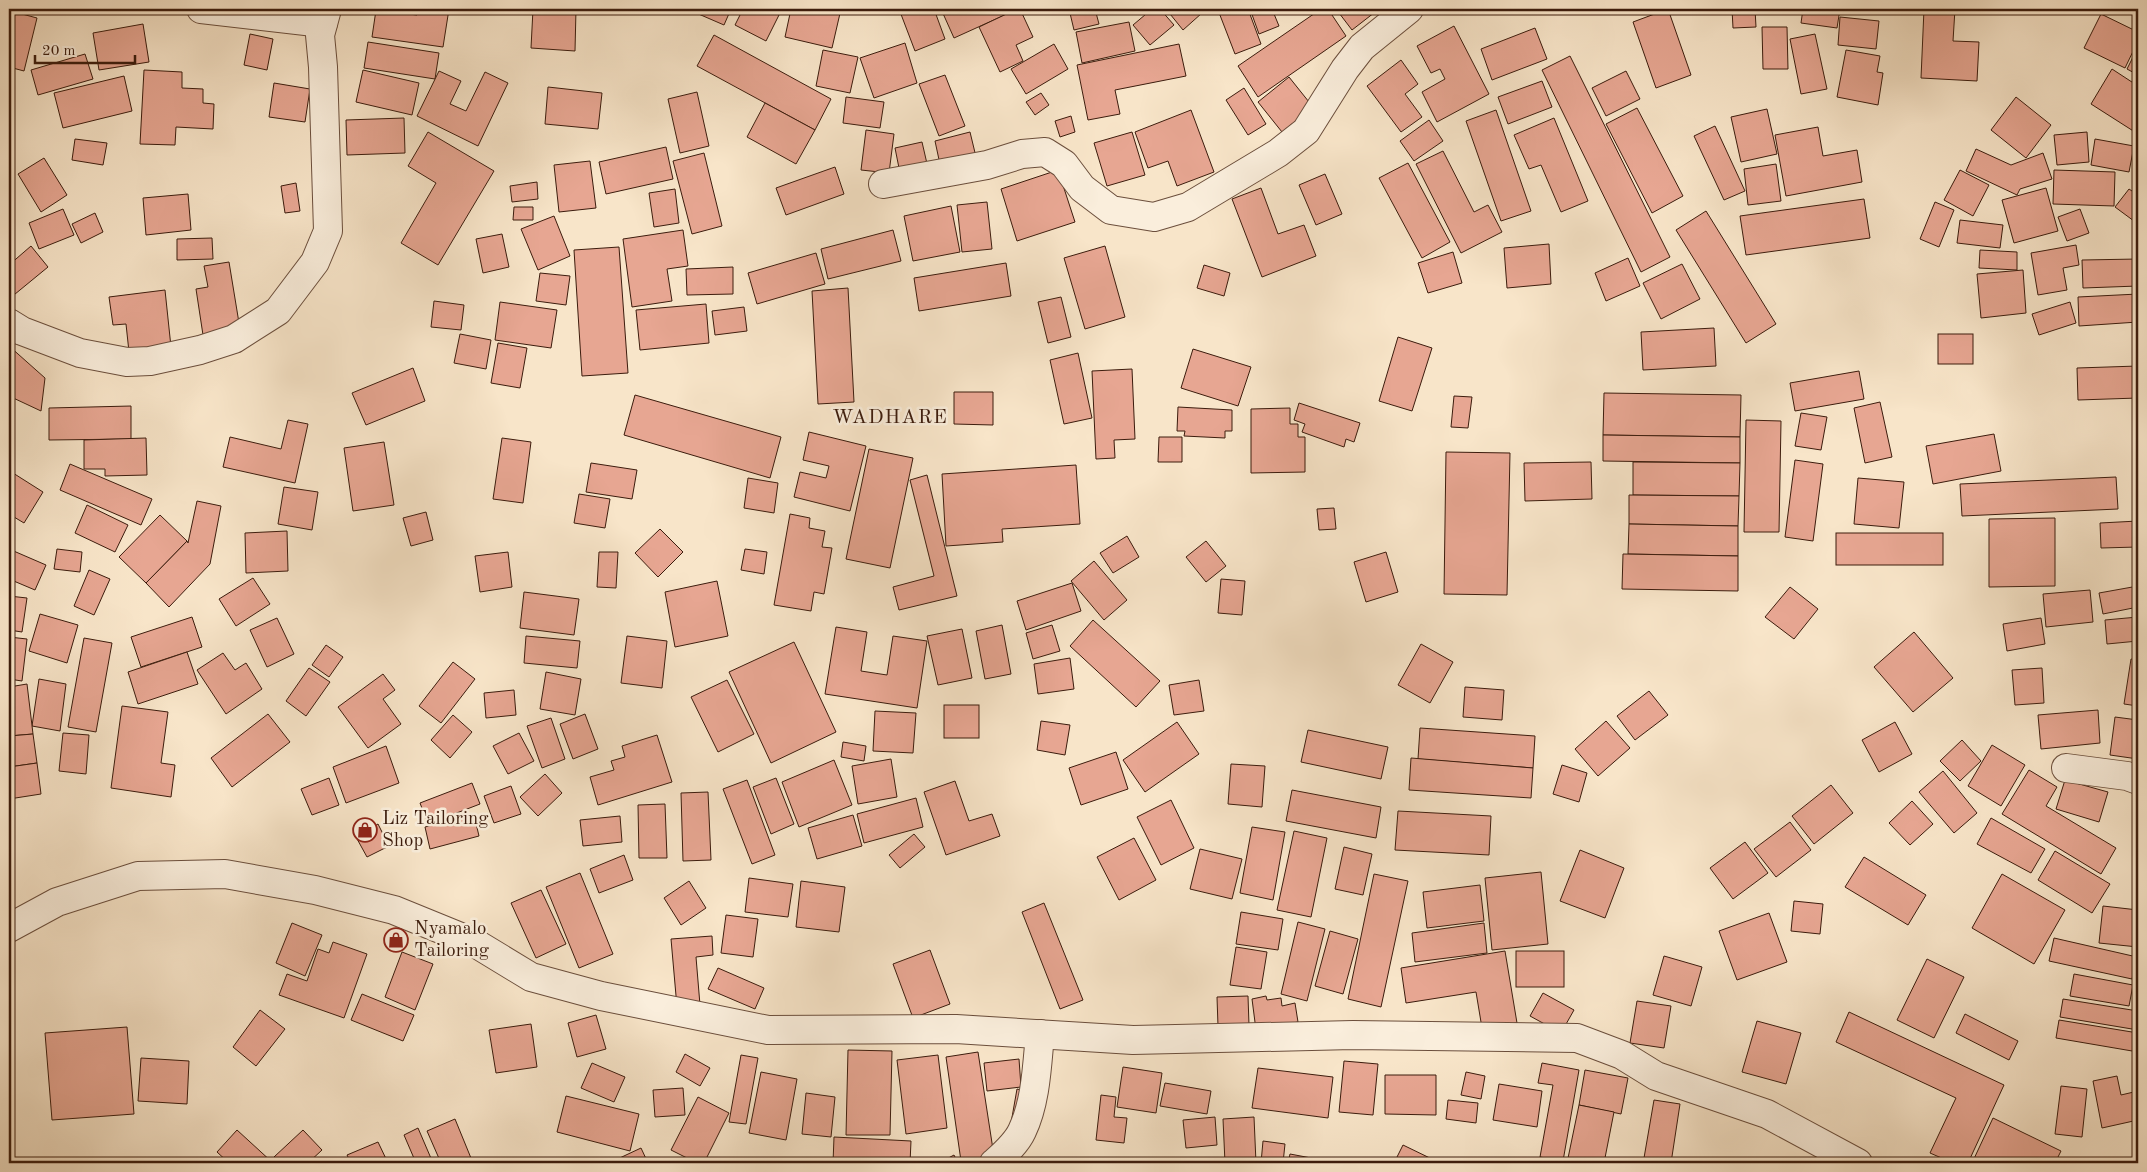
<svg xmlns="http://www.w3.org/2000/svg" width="2147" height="1172" font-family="'Old Standard TT',serif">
<rect width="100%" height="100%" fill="#f8e5c9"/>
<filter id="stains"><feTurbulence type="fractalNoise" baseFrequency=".004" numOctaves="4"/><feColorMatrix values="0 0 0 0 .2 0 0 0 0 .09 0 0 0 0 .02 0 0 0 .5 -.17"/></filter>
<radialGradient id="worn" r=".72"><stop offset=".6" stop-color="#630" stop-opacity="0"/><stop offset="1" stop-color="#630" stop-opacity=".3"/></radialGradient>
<g fill="#e7a692" stroke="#3c1c0d">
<polygon points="418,9 449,9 443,47 372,37 376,10 417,15"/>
<polygon points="533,9 576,9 575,51 531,48"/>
<polygon points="687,9 731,9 724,25"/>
<polygon points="743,9 782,9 766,41 735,25"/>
<polygon points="791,9 841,9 832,48 785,37"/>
<polygon points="899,9 934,9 945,39 915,51"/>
<polygon points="941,9 1018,9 954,38"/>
<polygon points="1017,9 1020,9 1033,37 1016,45 1023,61 1000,72 979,27"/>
<polygon points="1069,9 1095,9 1099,24 1074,30"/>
<polygon points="1152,9 1160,9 1174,25 1150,45 1133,25"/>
<polygon points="1166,9 1199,9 1202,13 1183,30"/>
<polygon points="1223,9 1248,9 1261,44 1235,54 1218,10"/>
<polygon points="1250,9 1272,9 1279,26 1259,34"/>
<polygon points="1321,9 1328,9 1346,36 1258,97 1238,66"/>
<polygon points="1336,9 1379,9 1352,30"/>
<polygon points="1668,9 1691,75 1656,88 1633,22"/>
<polygon points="1732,9 1755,9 1756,27 1733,28"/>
<polygon points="1803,9 1840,9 1837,28 1801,23"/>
<polygon points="1924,9 1955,9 1953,41 1979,42 1977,81 1921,78"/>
<polygon points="11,11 37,18 24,71 9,67 9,23"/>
<polygon points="2101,14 2138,32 2138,41 2125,68 2084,48"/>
<polygon points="1840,17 1879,21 1876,49 1838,45"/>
<polygon points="1129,22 1135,51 1082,63 1076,32"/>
<polygon points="143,24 149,62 99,70 93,33"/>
<polygon points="1454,26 1489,94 1437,122 1422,92 1445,79 1440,69 1431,73 1417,46"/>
<polygon points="1762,27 1787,27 1788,69 1763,69"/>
<polygon points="1535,28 1547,59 1492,80 1481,49"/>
<polygon points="250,34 273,39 267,70 244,65"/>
<polygon points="1815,34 1827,89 1801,94 1790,39"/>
<polygon points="714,35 831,99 815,130 697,66"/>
<polygon points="368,42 439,53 435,79 364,68"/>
<polygon points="905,43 917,83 874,98 860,58"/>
<polygon points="1054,44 1068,69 1026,94 1011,69"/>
<polygon points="1179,44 1186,76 1115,90 1120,114 1088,120 1077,65"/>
<polygon points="2138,47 2138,75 2127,69"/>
<polygon points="823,50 858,57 850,93 816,86"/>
<polygon points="1846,50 1880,56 1877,72 1883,73 1878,105 1837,97"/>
<polygon points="85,54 93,79 38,95 31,70"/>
<polygon points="1570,56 1670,257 1641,272 1542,70"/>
<polygon points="1401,60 1418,84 1405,94 1422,117 1401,132 1367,86"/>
<polygon points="2112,69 2138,86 2138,134 2091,104"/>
<polygon points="144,70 182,72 182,88 203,89 203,103 214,104 213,129 176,127 175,145 140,144"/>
<polygon points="363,70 419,83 412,115 356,102"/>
<polygon points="439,71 461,81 450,104 466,111 485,72 508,83 478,146 417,116"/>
<polygon points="1626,71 1640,99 1606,116 1592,88"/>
<polygon points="945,75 965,126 939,136 919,84"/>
<polygon points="124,76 132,111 63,128 54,93"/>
<polygon points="1289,77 1313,107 1282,132 1258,102"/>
<polygon points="1542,81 1552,107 1508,124 1498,97"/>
<polygon points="274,83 310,89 305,122 269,117"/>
<polygon points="548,87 602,93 598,129 545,124"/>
<polygon points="1244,88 1266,124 1248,135 1226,100"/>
<polygon points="697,92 709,146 680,153 668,99"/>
<polygon points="1041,93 1049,105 1035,115 1026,102"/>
<polygon points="846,97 884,102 880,128 843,123"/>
<polygon points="2016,97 2051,125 2026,158 1991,130"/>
<polygon points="765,103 815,130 796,164 747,137"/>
<polygon points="1637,108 1683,196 1652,213 1606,124"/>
<polygon points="1767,109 1777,154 1741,162 1731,117"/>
<polygon points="1191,110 1214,172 1177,186 1168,161 1148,168 1135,132"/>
<polygon points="1496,110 1531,211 1501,221 1466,121"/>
<polygon points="1071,116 1075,132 1060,137 1055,121"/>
<polygon points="404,118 405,153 347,155 346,120"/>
<polygon points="1554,118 1588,201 1561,212 1541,165 1529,169 1514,135"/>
<polygon points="1429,120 1443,141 1414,161 1400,141"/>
<polygon points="1715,126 1745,191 1724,200 1694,136"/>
<polygon points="1818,127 1823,156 1857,150 1862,182 1786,196 1775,135"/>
<polygon points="866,130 894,134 889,173 861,170"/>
<polygon points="428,132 494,171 438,265 401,243 436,183 408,166"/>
<polygon points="970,132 977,161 941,169 935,141"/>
<polygon points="1132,132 1145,175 1107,186 1094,143"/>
<polygon points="2087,132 2089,162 2057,165 2054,135"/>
<polygon points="75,139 107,143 103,165 72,160"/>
<polygon points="2095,139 2134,146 2129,172 2091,165"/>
<polygon points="922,142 928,168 900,173 895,148"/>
<polygon points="666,147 673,179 606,194 599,162"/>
<polygon points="1976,149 2011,165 2043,153 2052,179 2020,189 2017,195 1966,171"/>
<polygon points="1443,151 1474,212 1488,205 1502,232 1461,253 1416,164"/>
<polygon points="704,153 722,226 692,234 673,161"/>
<polygon points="44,158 67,195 41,212 18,174"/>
<polygon points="590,161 596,208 559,212 554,165"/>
<polygon points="1408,163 1450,242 1422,258 1379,178"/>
<polygon points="1776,164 1781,201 1748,205 1744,169"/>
<polygon points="835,167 844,194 786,215 776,188"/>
<polygon points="1058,170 1075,222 1017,241 1001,189"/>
<polygon points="1960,170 1989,185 1973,216 1944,200"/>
<polygon points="2054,170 2115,172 2114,206 2053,204"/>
<polygon points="1325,174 1342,214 1316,225 1299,185"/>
<polygon points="537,182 538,199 512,202 510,186"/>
<polygon points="296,183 300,211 285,213 281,186"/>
<polygon points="1261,188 1278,234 1304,225 1316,256 1262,277 1232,199"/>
<polygon points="2046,188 2058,231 2014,243 2002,200"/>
<polygon points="675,189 679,223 654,227 649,193"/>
<polygon points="2129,189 2138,195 2138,224 2115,207"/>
<polygon points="188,194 191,230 146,235 143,198"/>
<polygon points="1864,199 1870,238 1746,255 1740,216"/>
<polygon points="987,202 992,249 962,252 957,205"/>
<polygon points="1935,202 1954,210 1939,247 1920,239"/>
<polygon points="951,206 960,252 913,261 904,216"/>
<polygon points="514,207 533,207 533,220 513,220"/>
<polygon points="63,209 74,235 39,249 29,223"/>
<polygon points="2080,209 2089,233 2067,241 2058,217"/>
<polygon points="1706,211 1776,324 1746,343 1676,230"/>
<polygon points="95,213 103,232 81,243 72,224"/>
<polygon points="554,216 570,256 538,270 521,229"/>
<polygon points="1960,220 2003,225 2000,248 1957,243"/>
<polygon points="683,230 688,266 667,269 672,301 632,307 623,239"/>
<polygon points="893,230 901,261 828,279 821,249"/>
<polygon points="502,234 509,267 483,273 476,239"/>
<polygon points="212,238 213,259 177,260 177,239"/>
<polygon points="1549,244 1551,284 1507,288 1504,248"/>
<polygon points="2076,245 2079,265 2063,268 2067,290 2038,295 2031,253"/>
<polygon points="31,246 48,267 9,299 9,265"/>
<polygon points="1105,246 1125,317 1085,329 1064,258"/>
<polygon points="619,247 628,373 582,376 574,250"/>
<polygon points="1980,250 2017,252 2017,270 1979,268"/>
<polygon points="1453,252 1462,283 1428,293 1418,263"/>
<polygon points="816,253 825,284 757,304 748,273"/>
<polygon points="1628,258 1640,286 1606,301 1595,273"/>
<polygon points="2138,259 2138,286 2083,288 2082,260"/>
<polygon points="229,262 240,329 203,335 196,289 208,287 204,266"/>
<polygon points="1006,263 1011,296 919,311 914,278"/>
<polygon points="1682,264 1700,299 1661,319 1643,283"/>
<polygon points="1204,265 1230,273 1224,296 1197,288"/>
<polygon points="733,267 733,294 687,295 686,269"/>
<polygon points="2023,270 2026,313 1981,318 1977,274"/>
<polygon points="540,273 570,276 566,305 536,301"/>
<polygon points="848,288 854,402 818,404 812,291"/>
<polygon points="165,290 171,347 129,352 126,324 113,325 109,297"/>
<polygon points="2138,294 2138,322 2079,326 2078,297"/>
<polygon points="1061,297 1071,337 1048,343 1038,302"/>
<polygon points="434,301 464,305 461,330 431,327"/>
<polygon points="500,302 557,310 551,348 495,340"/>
<polygon points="2070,302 2076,323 2039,335 2032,314"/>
<polygon points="706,304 709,343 640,350 636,310"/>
<polygon points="744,307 747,331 715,335 712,311"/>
<polygon points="1714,328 1716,366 1643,370 1641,332"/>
<polygon points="460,334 491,340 486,369 454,363"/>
<rect x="1938" y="334" width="35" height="30"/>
<polygon points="1398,337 1432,348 1412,411 1379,401"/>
<polygon points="498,343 527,348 520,388 491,383"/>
<polygon points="9,346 45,378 41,411 9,396"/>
<polygon points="1193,349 1251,367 1238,406 1181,388"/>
<polygon points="1078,353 1092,418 1064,424 1050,360"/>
<polygon points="2138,366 2138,398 2078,400 2077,368"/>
<polygon points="413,368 425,401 366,425 352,393"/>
<polygon points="1132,369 1135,439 1114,440 1115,458 1096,459 1092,371"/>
<polygon points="1859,371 1864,399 1795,411 1790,383"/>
<polygon points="954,392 993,392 993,425 954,424"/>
<polygon points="1604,393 1741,395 1740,437 1603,435"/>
<polygon points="635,395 781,437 770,478 624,435"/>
<polygon points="1454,396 1472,397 1468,428 1451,427"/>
<polygon points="1880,402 1892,457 1865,463 1854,408"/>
<polygon points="1299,403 1360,423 1354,442 1346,439 1344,447 1302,432 1305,424 1294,420"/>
<polygon points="131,406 131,439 49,440 49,408"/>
<polygon points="1178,407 1232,410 1232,431 1225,431 1225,438 1184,436 1185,431 1177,431"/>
<polygon points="1290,408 1290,424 1298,424 1298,437 1305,437 1305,472 1251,473 1251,409"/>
<polygon points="1801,413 1827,417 1821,450 1795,446"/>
<polygon points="288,420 308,424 295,483 223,467 230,437 281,449"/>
<polygon points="1746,420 1781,421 1779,532 1744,532"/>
<polygon points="809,432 866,446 850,511 794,497 800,472 826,478 829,466 803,460"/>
<polygon points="1994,434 2001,471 1933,484 1926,446"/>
<polygon points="1603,435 1740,437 1740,463 1603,461"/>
<polygon points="1159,437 1182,437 1182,462 1158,462"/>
<polygon points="146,438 147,475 105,476 105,469 84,469 84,440"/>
<polygon points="502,438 531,442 523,503 493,499"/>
<polygon points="384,442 394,505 353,511 344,448"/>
<polygon points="869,449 913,458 890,568 846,559"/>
<polygon points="1446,452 1510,453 1507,595 1444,594"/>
<polygon points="1795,460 1823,464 1813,541 1785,537"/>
<polygon points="1591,462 1592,499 1525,501 1524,463"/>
<polygon points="1633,462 1740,463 1739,496 1633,495"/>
<polygon points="591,463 637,470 632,499 586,492"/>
<polygon points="70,464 152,499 141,525 60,490"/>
<polygon points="1076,465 1080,524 1002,529 1003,542 946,546 942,474"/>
<polygon points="13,473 43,492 24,523 9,514 9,480"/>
<polygon points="927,475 957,596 899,610 893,587 934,576 910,480"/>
<polygon points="2116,477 2118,509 1962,516 1960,484"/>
<polygon points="748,478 778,483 774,513 744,508"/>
<polygon points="1858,478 1904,482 1899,528 1854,524"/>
<polygon points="284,487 318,492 312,530 278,524"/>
<polygon points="579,494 610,499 605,528 574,523"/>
<polygon points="1629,495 1739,496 1738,526 1629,524"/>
<polygon points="197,501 221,506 210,564 169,607 146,583 187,541 188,543"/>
<polygon points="87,505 128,525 115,552 75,533"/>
<polygon points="1334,508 1336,529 1319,530 1317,509"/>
<polygon points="426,512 433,540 411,546 403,518"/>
<polygon points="790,514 810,518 809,528 825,531 822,547 832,548 824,594 814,592 811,611 774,605"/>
<polygon points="160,515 187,541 146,583 119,557"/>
<polygon points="2055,518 2055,586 1989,587 1989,519"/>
<polygon points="2138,521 2138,547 2101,548 2100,523"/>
<polygon points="1629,524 1738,526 1738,556 1628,554"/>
<polygon points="660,529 683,552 658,577 635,553"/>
<polygon points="287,531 288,571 246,573 245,533"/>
<rect x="1836" y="533" width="107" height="32"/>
<polygon points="1127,536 1139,557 1113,573 1100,553"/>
<polygon points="1206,541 1226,566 1206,582 1186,557"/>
<polygon points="9,549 46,565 35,590 9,579"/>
<polygon points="57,549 82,552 80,572 54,569"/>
<polygon points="745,549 767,552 764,574 741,570"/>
<polygon points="508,552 512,587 480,592 475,556"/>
<polygon points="599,552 618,552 616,588 597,587"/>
<polygon points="1386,552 1398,592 1366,602 1354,562"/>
<polygon points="1623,554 1738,556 1738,591 1622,589"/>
<polygon points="1094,561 1127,600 1104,620 1071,581"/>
<polygon points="89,570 110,579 94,615 74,606"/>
<polygon points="253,578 270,604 236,626 219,599"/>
<polygon points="1221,579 1245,581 1242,615 1218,613"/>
<polygon points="717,581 728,636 675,647 665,592"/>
<polygon points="1072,583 1081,611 1026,630 1017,601"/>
<polygon points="2138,586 2138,607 2103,614 2099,593"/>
<polygon points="1790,587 1818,609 1794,639 1765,617"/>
<polygon points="2090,590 2093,622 2046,627 2043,594"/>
<polygon points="524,592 579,599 574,635 520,628"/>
<polygon points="9,596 27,598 22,632 9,630"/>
<polygon points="40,614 78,625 67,663 29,651"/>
<polygon points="192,617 202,647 141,667 131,637"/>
<polygon points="2138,617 2138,641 2107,644 2105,620"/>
<polygon points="277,618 294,654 267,667 250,630"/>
<polygon points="2041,618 2045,644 2007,651 2003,624"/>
<polygon points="1093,620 1160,681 1136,707 1070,646"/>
<polygon points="1002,625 1011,674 985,679 976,631"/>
<polygon points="1052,625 1060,651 1033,659 1026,633"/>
<polygon points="836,627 867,632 861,671 887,675 893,636 927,641 917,708 825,694"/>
<polygon points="962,629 972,678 938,685 927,636"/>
<polygon points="1914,632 1953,678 1913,712 1874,667"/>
<polygon points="526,636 580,641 577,668 524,663"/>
<polygon points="627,636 667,641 662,688 621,683"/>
<polygon points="9,637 27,639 22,681 9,679"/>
<polygon points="84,638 112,643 96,732 68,727"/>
<polygon points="794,642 836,732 771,763 729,672"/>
<polygon points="1421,644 1453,662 1430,703 1398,685"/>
<polygon points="326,645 343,657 329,677 312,665"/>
<polygon points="187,652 198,684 138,704 128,672"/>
<polygon points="223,653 235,670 246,663 262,689 226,714 197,670"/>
<polygon points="1070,658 1074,689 1038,694 1034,664"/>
<polygon points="2131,659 2138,660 2138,706 2124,704"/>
<polygon points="453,662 475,679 441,723 419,706"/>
<polygon points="309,668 330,682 306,716 286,701"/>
<polygon points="2042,668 2044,703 2015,705 2012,670"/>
<polygon points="546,672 581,679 575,715 540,709"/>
<polygon points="383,674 395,690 383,699 401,724 368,748 338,707"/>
<polygon points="39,679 66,684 60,731 32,726"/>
<polygon points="727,680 754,734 718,752 691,697"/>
<polygon points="1199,680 1204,711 1174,715 1169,685"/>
<polygon points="27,684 33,734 9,736 9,687"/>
<polygon points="1465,687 1504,690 1502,720 1463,717"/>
<polygon points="514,690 516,715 486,718 484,693"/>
<polygon points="1649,691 1668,715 1635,740 1617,716"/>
<rect x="944" y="705" width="35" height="33"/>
<polygon points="122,706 168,712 161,763 175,765 171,797 111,788"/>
<polygon points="2098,710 2100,743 2041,749 2038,715"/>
<polygon points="875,711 916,713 913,753 873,751"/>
<polygon points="268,714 290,742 232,787 211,758"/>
<polygon points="585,714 598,749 573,759 560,724"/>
<polygon points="453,715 472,732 450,758 431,740"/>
<polygon points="2115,717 2138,720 2138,759 2110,755"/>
<polygon points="551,718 565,759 542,768 527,726"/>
<polygon points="1041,721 1070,725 1065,755 1037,750"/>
<polygon points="1606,721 1630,748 1598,776 1575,749"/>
<polygon points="1177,722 1199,754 1145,792 1123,760"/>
<polygon points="1895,722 1912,754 1879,772 1862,740"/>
<polygon points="1420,728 1535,736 1533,768 1418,759"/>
<polygon points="1308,730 1388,747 1381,779 1301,762"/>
<polygon points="63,733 89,735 86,774 59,771"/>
<polygon points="519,733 534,761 508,774 493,746"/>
<polygon points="33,734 37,763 9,767 9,736"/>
<polygon points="657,735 672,782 598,805 590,777 614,770 611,761 625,757 622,746"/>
<polygon points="1962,740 1981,761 1960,781 1940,761"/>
<polygon points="843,742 866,746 864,761 841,757"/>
<polygon points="1992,745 2025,765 2001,806 1968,786"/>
<polygon points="386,746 399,783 346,803 333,767"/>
<polygon points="1116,752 1128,789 1081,805 1069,768"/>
<polygon points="1411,758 1533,768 1531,798 1409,790"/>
<polygon points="891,759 897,797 858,804 852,766"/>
<polygon points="834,760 852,805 799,827 782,782"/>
<polygon points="37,763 41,794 9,799 9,767"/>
<polygon points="1231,764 1265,766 1262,807 1228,804"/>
<polygon points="1562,765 1587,773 1579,802 1553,794"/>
<polygon points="2029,770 2057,787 2046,806 2116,848 2101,874 2002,814"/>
<polygon points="1943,771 1977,813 1954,833 1919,792"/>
<polygon points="545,774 562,793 538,816 520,797"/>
<polygon points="329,778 339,805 312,815 301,789"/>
<polygon points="776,778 794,824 771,834 753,787"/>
<polygon points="747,780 775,855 752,864 723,789"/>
<polygon points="2065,780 2108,792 2099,822 2056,809"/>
<polygon points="955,781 969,821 992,814 1000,836 946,855 924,792"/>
<polygon points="472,783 480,804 428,824 420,803"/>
<polygon points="1831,785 1853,813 1814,844 1792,816"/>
<polygon points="511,786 521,814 494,823 484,796"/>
<polygon points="1292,790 1381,807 1376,838 1286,821"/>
<polygon points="708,792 711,860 683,861 681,793"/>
<polygon points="916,798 923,827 864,843 857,814"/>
<polygon points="1171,800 1194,848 1161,865 1137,817"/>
<polygon points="1912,801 1933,824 1910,845 1889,823"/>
<polygon points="665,804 667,858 639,858 638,805"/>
<polygon points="1398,811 1491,816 1489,855 1395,850"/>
<polygon points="474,815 479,836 430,849 425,827"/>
<polygon points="853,815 862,846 817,859 808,828"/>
<polygon points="620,816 622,842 583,846 580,820"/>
<polygon points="1991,818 2045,849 2031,873 1977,844"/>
<polygon points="1790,822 1811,850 1776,877 1754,849"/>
<polygon points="378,824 389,846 367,857 356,837"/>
<polygon points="1252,827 1285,832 1273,900 1240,893"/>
<polygon points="1294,831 1327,838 1311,917 1277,910"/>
<polygon points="914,834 925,847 900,868 889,855"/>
<polygon points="1134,838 1156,880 1119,900 1097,857"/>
<polygon points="1745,842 1768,873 1733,899 1710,868"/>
<polygon points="1344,847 1372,854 1363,895 1335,889"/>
<polygon points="1200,849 1242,859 1232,899 1190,889"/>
<polygon points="1580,850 1624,868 1605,918 1560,901"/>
<polygon points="2055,851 2110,884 2092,913 2038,880"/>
<polygon points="624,855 633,880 599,893 590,869"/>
<polygon points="1864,857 1926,895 1908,925 1845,887"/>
<polygon points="1541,872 1548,944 1492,950 1485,878"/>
<polygon points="580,873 613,954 579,968 546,887"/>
<polygon points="1374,874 1408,881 1381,1007 1348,999"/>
<polygon points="2002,874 2065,910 2034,964 1972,928"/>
<polygon points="749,878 793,884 788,917 745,912"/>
<polygon points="689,881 706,908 681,925 664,898"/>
<polygon points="801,881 845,887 839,932 796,927"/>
<polygon points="1480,885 1484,921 1427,928 1423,892"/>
<polygon points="541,890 566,944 536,958 511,903"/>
<polygon points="1794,901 1823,904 1820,934 1791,931"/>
<polygon points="1044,903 1083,1000 1060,1009 1022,912"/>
<polygon points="2103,906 2138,910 2138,947 2099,943"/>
<polygon points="1241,912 1283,919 1278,950 1236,944"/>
<polygon points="1769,913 1787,962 1737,980 1719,931"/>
<polygon points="726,915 758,919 753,957 721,953"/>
<polygon points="1298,922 1325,929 1307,1001 1281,994"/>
<polygon points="292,923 322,935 305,976 276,963"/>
<polygon points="1484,923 1487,953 1415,962 1412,933"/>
<polygon points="1330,931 1358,939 1343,994 1315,986"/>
<polygon points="712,936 713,955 696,957 700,1005 677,1007 671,939"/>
<polygon points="2054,938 2137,957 2132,979 2049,961"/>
<polygon points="333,942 367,954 344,1018 279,995 287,974 307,981 318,949 329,953"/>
<polygon points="1236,947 1267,952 1261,989 1230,985"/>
<polygon points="930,950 950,1004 913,1018 893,964"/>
<polygon points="1505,951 1517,1023 1482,1028 1476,992 1406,1003 1401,968"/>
<rect x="1516" y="951" width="48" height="36"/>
<polygon points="402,952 433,964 415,1010 385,997"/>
<polygon points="1664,956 1702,967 1691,1006 1653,995"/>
<polygon points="1927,959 1964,977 1934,1038 1897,1020"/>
<polygon points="718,968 764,988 755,1009 708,989"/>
<polygon points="2074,974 2133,985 2129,1006 2070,996"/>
<polygon points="1543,993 1574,1010 1561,1033 1530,1016"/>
<polygon points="362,994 414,1015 403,1041 351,1020"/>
<polygon points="1248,996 1249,1025 1218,1026 1217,997"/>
<polygon points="1266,996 1267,1000 1281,998 1282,1006 1295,1003 1298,1022 1256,1030 1252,999"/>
<polygon points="2063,999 2138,1011 2138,1030 2060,1017"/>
<polygon points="1637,1001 1671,1006 1664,1048 1630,1043"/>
<polygon points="260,1010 285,1029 256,1066 233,1047"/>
<polygon points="1849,1012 2004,1085 1968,1163 1953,1163 1930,1153 1956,1098 1836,1042"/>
<polygon points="1965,1014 2018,1041 2009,1060 1956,1033"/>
<polygon points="596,1015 606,1049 577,1057 568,1023"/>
<polygon points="2059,1020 2138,1033 2138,1052 2056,1038"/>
<polygon points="1757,1021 1801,1033 1786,1084 1742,1072"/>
<polygon points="531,1024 537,1067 496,1073 489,1030"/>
<polygon points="127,1027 134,1114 52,1120 45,1033"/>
<polygon points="848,1050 892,1051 890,1135 846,1135"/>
<polygon points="978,1052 994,1156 961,1161 946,1057"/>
<polygon points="685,1054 710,1068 700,1086 676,1072"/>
<polygon points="741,1055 758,1058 746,1124 729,1122"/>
<polygon points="938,1055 947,1128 906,1134 897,1060"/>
<polygon points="141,1058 189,1061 187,1104 138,1101"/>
<polygon points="1019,1059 1021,1087 987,1091 984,1063"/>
<polygon points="1344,1061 1378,1064 1373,1115 1339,1112"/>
<polygon points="592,1063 625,1077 614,1102 581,1088"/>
<polygon points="1542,1063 1579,1070 1563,1161 1540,1157 1553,1085 1538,1083"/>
<polygon points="1123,1067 1162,1073 1156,1113 1117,1107"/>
<polygon points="1258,1068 1333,1077 1328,1118 1252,1108"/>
<polygon points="1585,1070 1628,1078 1621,1114 1579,1105"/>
<polygon points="761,1072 797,1079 786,1140 749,1133"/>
<polygon points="1466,1072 1485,1076 1481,1099 1461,1095"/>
<polygon points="1385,1075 1436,1075 1436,1115 1385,1114"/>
<polygon points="2117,1076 2121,1095 2138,1091 2138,1120 2102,1128 2093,1081"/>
<polygon points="1165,1083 1211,1091 1207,1114 1160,1106"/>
<polygon points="1499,1084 1542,1091 1537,1127 1493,1120"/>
<polygon points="2061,1086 2087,1089 2082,1137 2055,1134"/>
<polygon points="683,1088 685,1115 655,1117 653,1090"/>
<polygon points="1017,1089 1030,1092 1011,1123"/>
<polygon points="806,1093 835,1097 831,1137 802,1134"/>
<polygon points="1101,1095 1116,1097 1114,1117 1127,1118 1124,1143 1096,1140"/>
<polygon points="566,1096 639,1114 630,1151 557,1132"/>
<polygon points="698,1097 729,1113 704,1163 697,1163 671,1150"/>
<polygon points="1448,1100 1478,1103 1476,1123 1446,1119"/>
<polygon points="1654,1100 1680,1104 1671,1163 1644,1158"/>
<polygon points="1579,1105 1614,1112 1604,1163 1567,1163"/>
<polygon points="1215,1117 1217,1145 1186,1148 1183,1120"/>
<polygon points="1254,1117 1256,1163 1225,1163 1223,1119"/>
<polygon points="1993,1118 2061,1151 2055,1163 1972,1163"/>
<polygon points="455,1119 473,1163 441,1163 427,1131"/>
<polygon points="418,1128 433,1163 416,1163 404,1135"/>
<polygon points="237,1130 273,1163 229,1163 217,1152"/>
<polygon points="303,1130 322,1150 308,1163 280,1163 274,1157"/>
<polygon points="834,1137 911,1141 910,1163 833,1163"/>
<polygon points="1263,1141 1285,1144 1283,1163 1261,1163"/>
<polygon points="378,1142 388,1163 351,1163 347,1155"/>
<polygon points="1403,1145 1436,1161 1435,1163 1394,1163"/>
<polygon points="641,1148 648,1163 609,1163"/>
<polygon points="1290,1154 1327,1161 1327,1163 1288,1163"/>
<polygon points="954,1155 958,1163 939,1163"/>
</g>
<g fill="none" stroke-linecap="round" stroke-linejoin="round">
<g stroke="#6b4e3c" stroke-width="30">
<g id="minor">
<polyline points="201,9 323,23"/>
<polyline points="883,184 987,165 1022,154 1045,152 1064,164 1082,188 1111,210 1154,217 1188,207 1278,153 1306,131 1345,69 1362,47 1409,9"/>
<polyline points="9,323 22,331 80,353 127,362 150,361 200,350 234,339 278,311 315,262 328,231 323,67 320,35 327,9"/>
<polyline points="2066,768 2127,776 2138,780"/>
<polyline points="9,928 57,902 138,876 225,874 315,890 394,910 475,943 531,977 601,996 768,1030 956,1029 1133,1040 1353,1035 1577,1038 1622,1055 1656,1076 1767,1114 1858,1163"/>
<path d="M994,1163C1004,1154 1016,1144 1022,1131C1036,1102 1037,1065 1040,1034"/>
</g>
</g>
<use href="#minor" stroke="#faeedc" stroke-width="28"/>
</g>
<defs>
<g id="shop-ring" transform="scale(1.25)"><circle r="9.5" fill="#faeedc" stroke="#8f2418" stroke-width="1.5"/><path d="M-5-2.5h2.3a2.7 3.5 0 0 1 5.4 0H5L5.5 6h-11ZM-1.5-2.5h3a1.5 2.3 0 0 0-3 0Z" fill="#8f2418"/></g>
</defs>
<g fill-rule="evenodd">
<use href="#shop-ring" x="365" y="830"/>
<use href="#shop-ring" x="396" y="940"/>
</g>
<g text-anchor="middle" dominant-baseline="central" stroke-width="5" stroke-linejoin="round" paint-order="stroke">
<g font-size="19" fill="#3c1c0d" stroke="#faeedc" text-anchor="start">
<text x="382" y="819">Liz Tailoring<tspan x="382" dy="22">Shop</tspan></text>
<text x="414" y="929">Nyamalo<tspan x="414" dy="22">Tailoring</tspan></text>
</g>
<g font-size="20" letter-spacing="1" fill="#3c1c0d" stroke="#faeedc">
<text x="890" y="418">WADHARE</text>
</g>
</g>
<rect width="2147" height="1172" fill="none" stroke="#f8e5c9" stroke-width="30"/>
<rect x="10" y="10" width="2127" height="1152" fill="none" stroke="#3c1c0d" stroke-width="2.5"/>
<rect x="15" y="15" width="2117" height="1142" fill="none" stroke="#3c1c0d"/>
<path d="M35 55v8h100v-8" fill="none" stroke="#3c1c0d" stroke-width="2.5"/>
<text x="42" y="55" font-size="15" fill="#3c1c0d" stroke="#faeedc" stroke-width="4" paint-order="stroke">20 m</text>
<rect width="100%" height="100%" filter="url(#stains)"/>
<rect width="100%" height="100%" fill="url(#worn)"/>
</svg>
